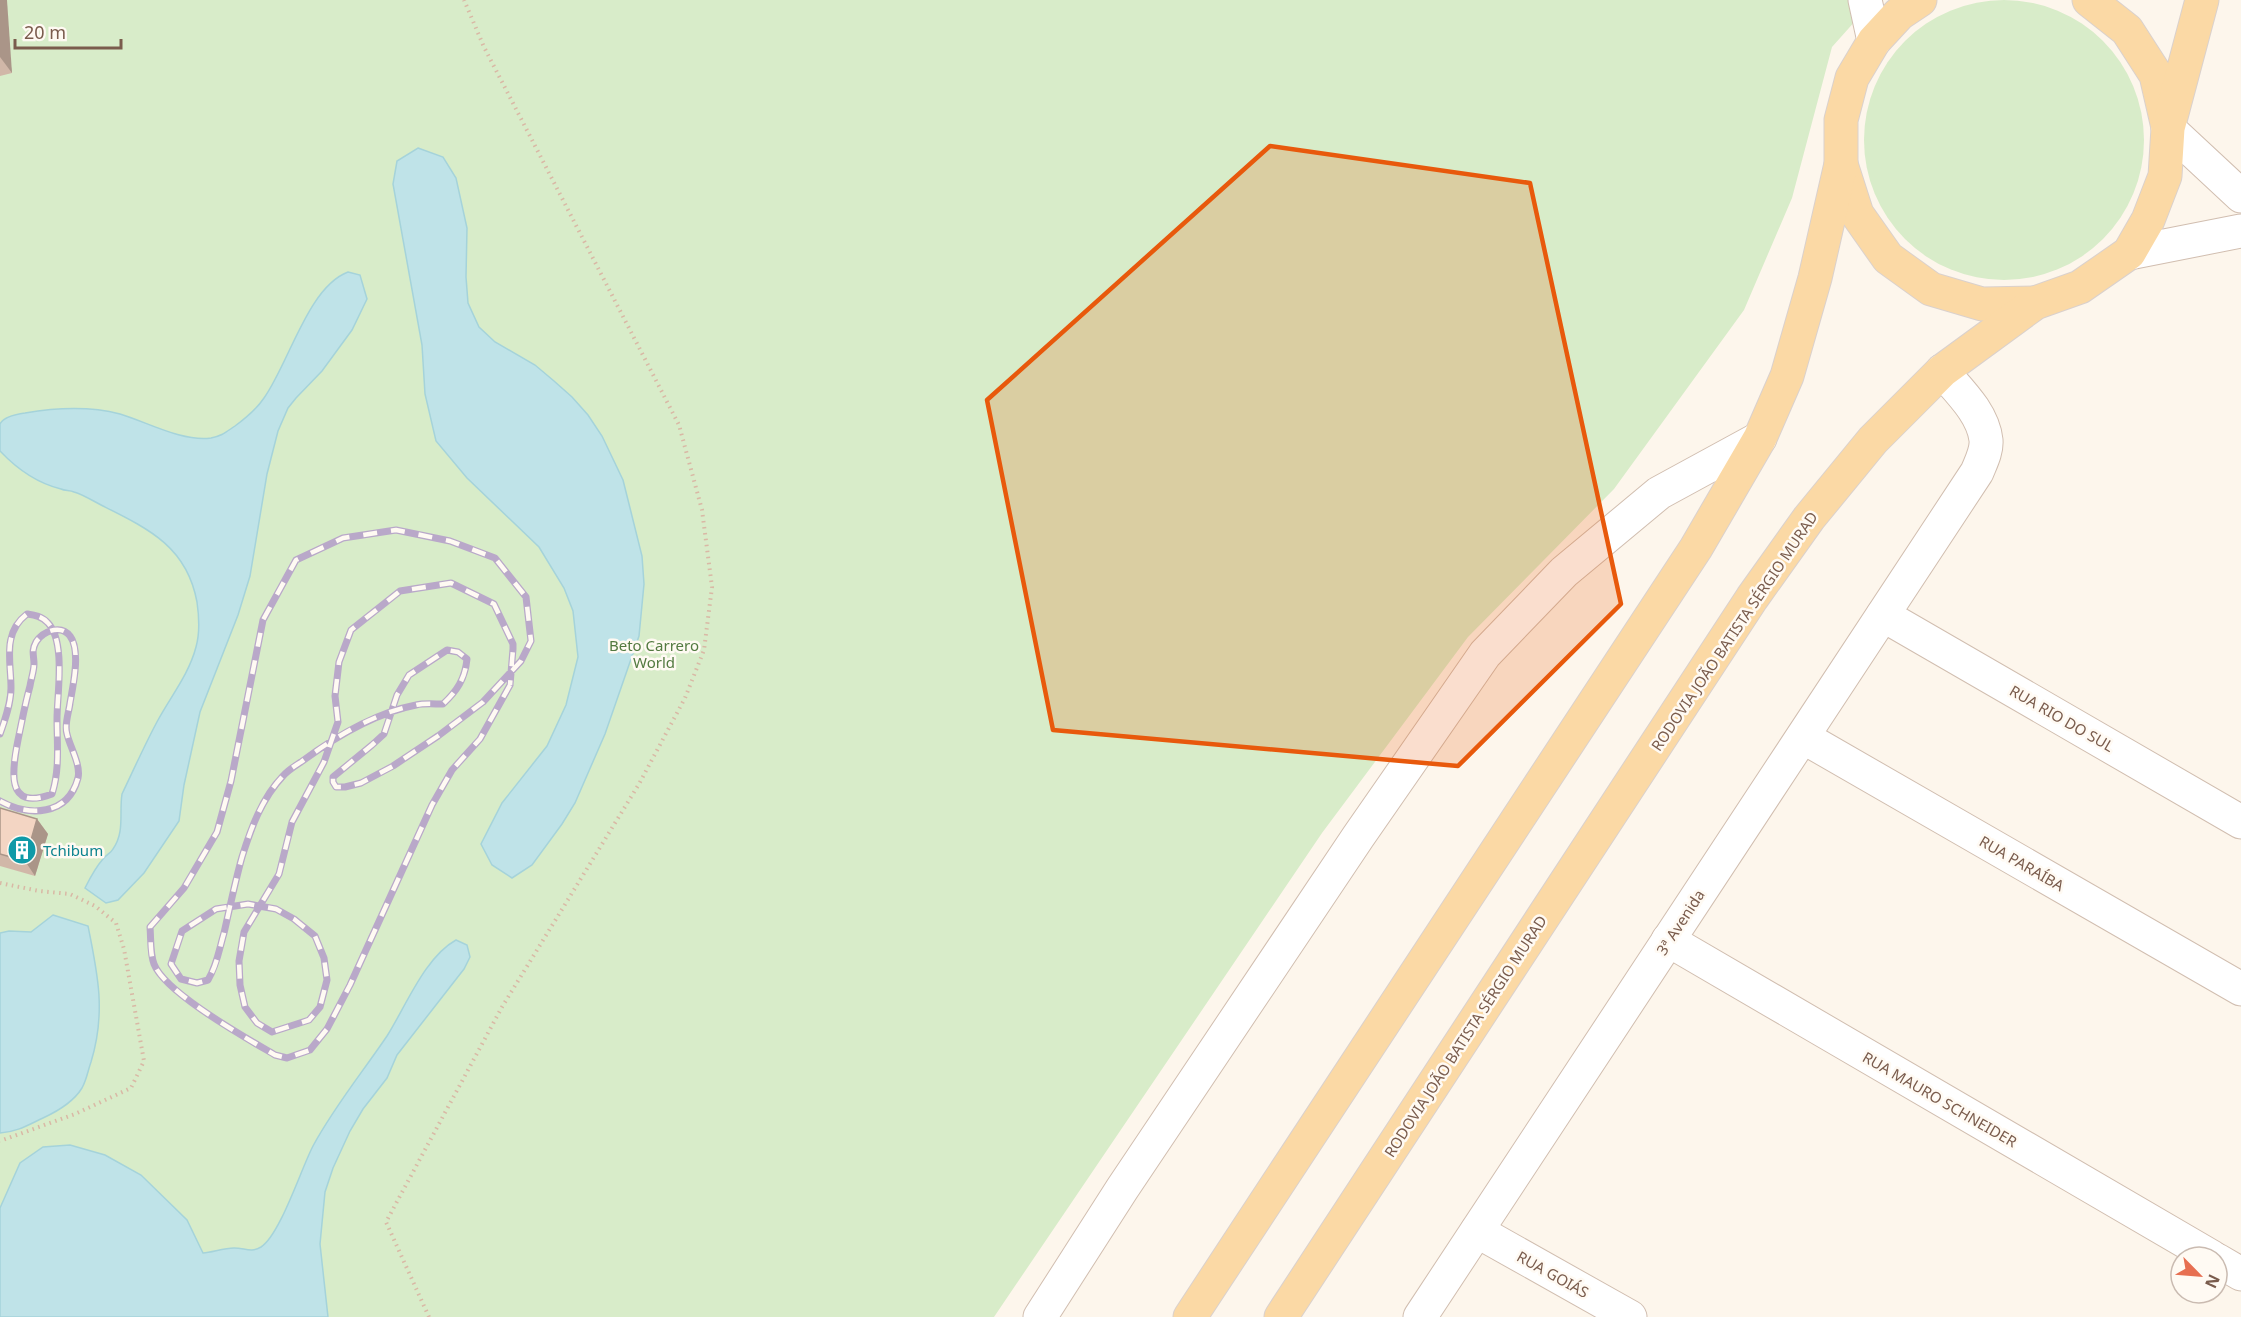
<svg xmlns="http://www.w3.org/2000/svg" width="2241" height="1317" font-family="'Noto Sans',sans-serif">
<rect width="100%" height="100%" fill="#fdf6ec"/>
<g fill="#d8ecc9">
<polygon points="0,0 1874,0 1832,47 1792,198 1744,310 1614,489 1468,637 1322,833 994,1317 0,1317"/>
<circle cx="2004" cy="140" r="140"/>
</g>
<g fill="#bfe3e8" stroke="#a5d3da" stroke-width="1.5">
<polygon points="418,148 443,157 456,178 467,228 466,277 468,303 479,327 495,342 535,365 554,381 572,397 588,415 602,436 623,480 642,556 644,584 639,636 605,734 575,803 562,824 532,865 512,878 492,865 481,844 502,803 547,746 566,705 578,657 573,611 564,588 539,547 467,478 436,441 425,394 422,345 393,184 397,161"/>
<path d="M348,272L360,275L367,299L352,330L322,371L296,398L288,408L278,431L267,474L250,576L238,615L200,712L184,785L179,821L144,873L118,900L106,903L85,888C90,878 95,868 103,859C106,855 111,853 113,849C125,832 119,813 122,794C134,769 145,744 158,720C171,696 189,674 196,647C200,633 199,616 197,602C187,547 149,529 103,506C93,501 84,495 74,492C70,490 65,491 61,489C36,483 17,469 0,451C0,443 0,431 0,424C4,416 18,414 25,413C55,408 89,406 120,414C147,422 182,442 211,438C222,436 226,432 235,426C246,418 256,410 264,398C289,363 308,287 348,272Z"/>
<path d="M53,915L88,926C98,975 106,1013 91,1062C88,1070 87,1079 82,1088C74,1101 56,1112 43,1118C28,1125 17,1132 0,1133V933L9,931L31,932Z"/>
<path d="M456,940L467,945L470,957L464,969L397,1055L387,1078L363,1109L350,1131L333,1168L325,1192L320,1244L328,1317H0V1208L20,1163L43,1147L70,1145L105,1155L141,1175L187,1220L203,1253C213,1252 224,1248 234,1248C245,1248 251,1253 261,1247C280,1235 301,1169 313,1146C334,1107 362,1073 387,1036C406,1006 425,957 456,940Z"/>
</g>
<g fill="none" stroke-linecap="round" stroke-linejoin="round">
<g stroke="#d1beb0" stroke-width="35">
<g id="minor">
<polyline points="1865,0 1874,41"/>
<polyline points="2168,128 2241,196"/>
<polyline points="2129,253 2241,231"/>
<polyline points="1883,615 2241,822"/>
<polyline points="1803,737 2241,989"/>
<polyline points="1668,940 2212,1257"/>
<polyline points="1477,1231 1630,1317"/>
<polyline points="2217,1260 2241,1274"/>
<polyline points="1040,1317 1122,1189 1358,837 1485,654 1564,572 1659,493 1760,438"/>
<path d="M1420,1317L1977,472C1981,462 1987,451 1986,440C1983,413 1959,391 1942,371"/>
</g>
</g>
<g stroke="#dad1cd" stroke-width="35">
<g id="major">
<polyline points="2089,0 2127,30 2156,75 2167,123"/>
<polyline points="1841,164 1857,214 1888,258 1931,289 1982,304 2035,303"/>
<polyline points="1190,1317 1696,548 1760,438 1787,376 1815,278 1841,164 1841,120 1852,78 1874,41 1899,14 1920,0"/>
<polyline points="1281,1317 1752,598 1809,518 1873,440 1942,371 2035,303 2080,287 2129,253 2148,220 2165,176 2168,128 2202,0"/>
</g>
</g>
<g stroke="#d9b8a5" stroke-width="4" stroke-dasharray="1.5 4.5" stroke-linecap="butt">
<polyline points="0,883 39,891 70,894 95,906 116,923 124,949 144,1061 131,1088 75,1114 0,1141"/>
<polyline points="429,1317 386,1222 502,1007 639,784 685,698 704,650 712,587 702,510 679,425 484,47 464,0"/>
</g>
<use href="#minor" stroke="#fff" stroke-width="33"/>
<use href="#major" stroke="#fbd9a5" stroke-width="33"/>
<g stroke="#b9a8c9" stroke-width="7">
<g id="rail">
<path d="M510,685L480,739L452,770L432,805L350,985L327,1029L310,1050L287,1058L275,1055C248,1039 165,993 154,964C150,954 151,939 150,927L184,888L217,832L231,781L263,620L296,560L343,538L396,530L450,541L495,558L526,597L531,641L521,661L483,702L438,736L393,766L361,783L345,787H336L333,782V777L372,745L384,734L397,695L409,675L447,650L458,652L467,659C465,679 457,691 443,704C434,704 424,703 416,705C374,713 335,737 301,762C295,766 288,770 283,776C262,798 251,828 242,857C235,882 230,907 224,933C219,950 217,965 208,980L197,983L181,979L171,964L182,931L216,909L248,904L276,909L294,919L315,936L324,958L327,980L320,1007L309,1020L272,1032L257,1023L245,1007L240,985L239,961L244,932L279,874L292,822L324,762L338,722L335,696L339,662L351,630L400,591L451,583L494,604L513,644V649L510,685"/>
<path d="M0,734C5,720 11,703 11,688C11,661 2,633 27,614C34,615 42,616 48,623C66,642 57,695 57,719C57,745 60,769 52,794C5,812 12,770 18,740C22,721 25,704 30,686C31,679 34,671 34,664C34,655 31,651 36,642C43,631 61,624 70,636C81,650 73,686 70,703C69,712 64,725 67,734C70,747 81,765 78,778C68,816 29,817 0,801"/>
</g>
</g>
<use href="#rail" stroke="#fffaf3" stroke-width="4.5" stroke-dasharray="14" stroke-linecap="butt"/>
</g>
<g fill="#d1b7a8">
<polygon points="0,0 12,73 0,76"/>
<polygon points="0,808 37,819 48,834 35,876 0,866"/>
</g>
<g fill="#aa9588">
<polygon points="0,0 7,0 12,73 0,57"/>
<polygon points="37,819 48,834 35,876 25,861"/>
</g>
<polygon fill="#f3d5c3" stroke="#aa9588" stroke-width="1.5" points="0,808 37,819 25,861 0,854"/>
<path fill="#e8590c" fill-opacity="0.2" stroke="#e8590c" stroke-width="4.5" stroke-linejoin="round" d="M1270,146L1530,183L1621,604L1458,766L1053,730L987,400Z"/>
<defs>
<g id="building-disc" transform="scale(1.5)"><circle r="9.5" fill="#0f9aa8" stroke="#fffaf3"/><path d="M-4-6H4V6H1V3H-1V6H-4ZM-2.5-4.3h1.7v1.8h-1.7ZM.8-4.3h1.7v1.8H.8ZM-2.5-1h1.7V.8h-1.7ZM.8-1h1.7V.8H.8Z" fill="#fff"/></g>
</defs>
<g fill-rule="evenodd">
<use href="#building-disc" x="22" y="850"/>
</g>
<g text-anchor="middle" dominant-baseline="central" stroke-width="5" stroke-linejoin="round" paint-order="stroke">
<g font-size="15" fill="#7a5c4d" stroke="#fffaf3">
<text transform="translate(1734 631) rotate(-56)">RODOVIA JOÃO BATISTA SÉRGIO MURAD</text>
<text transform="translate(2062 718) rotate(30)">RUA RIO DO SUL</text>
<text transform="translate(2022 863) rotate(30)">RUA PARAÍBA</text>
<text transform="translate(1680 922) rotate(-57)">3ª Avenida</text>
<text transform="translate(1465 1036) rotate(-57)">RODOVIA JOÃO BATISTA SÉRGIO MURAD</text>
<text transform="translate(1940 1099) rotate(30)">RUA MAURO SCHNEIDER</text>
<text transform="translate(1553 1274) rotate(29)">RUA GOIÁS</text>
</g>
<g font-size="15" fill="#537a41" stroke="#fffaf3">
<text x="654" y="645">Beto Carrero<tspan x="654" dy="17">World</tspan></text>
</g>
<g font-size="15" fill="#0d838f" stroke="#fffaf3" text-anchor="start">
<text x="43" y="850">Tchibum</text>
</g>
</g>
<g transform="translate(2199 1275) rotate(115)"><circle r="28" fill="#fffaf3" stroke="#cabbb1" stroke-width="1.5"/>
<path d="M0-4.5L10 22L0 15L-10 22Z" fill="#e76f51"/>
<text y="-9" font-size="16" font-weight="bold" text-anchor="middle" fill="#7a5c4d">N</text>
</g>
<path d="M15 39v9h106v-9" fill="none" stroke="#7a5c4d" stroke-width="3"/>
<text x="24" y="39" font-size="18" fill="#7a5c4d" stroke="#fffaf3" stroke-width="4.5" paint-order="stroke">20 m</text>
</svg>
